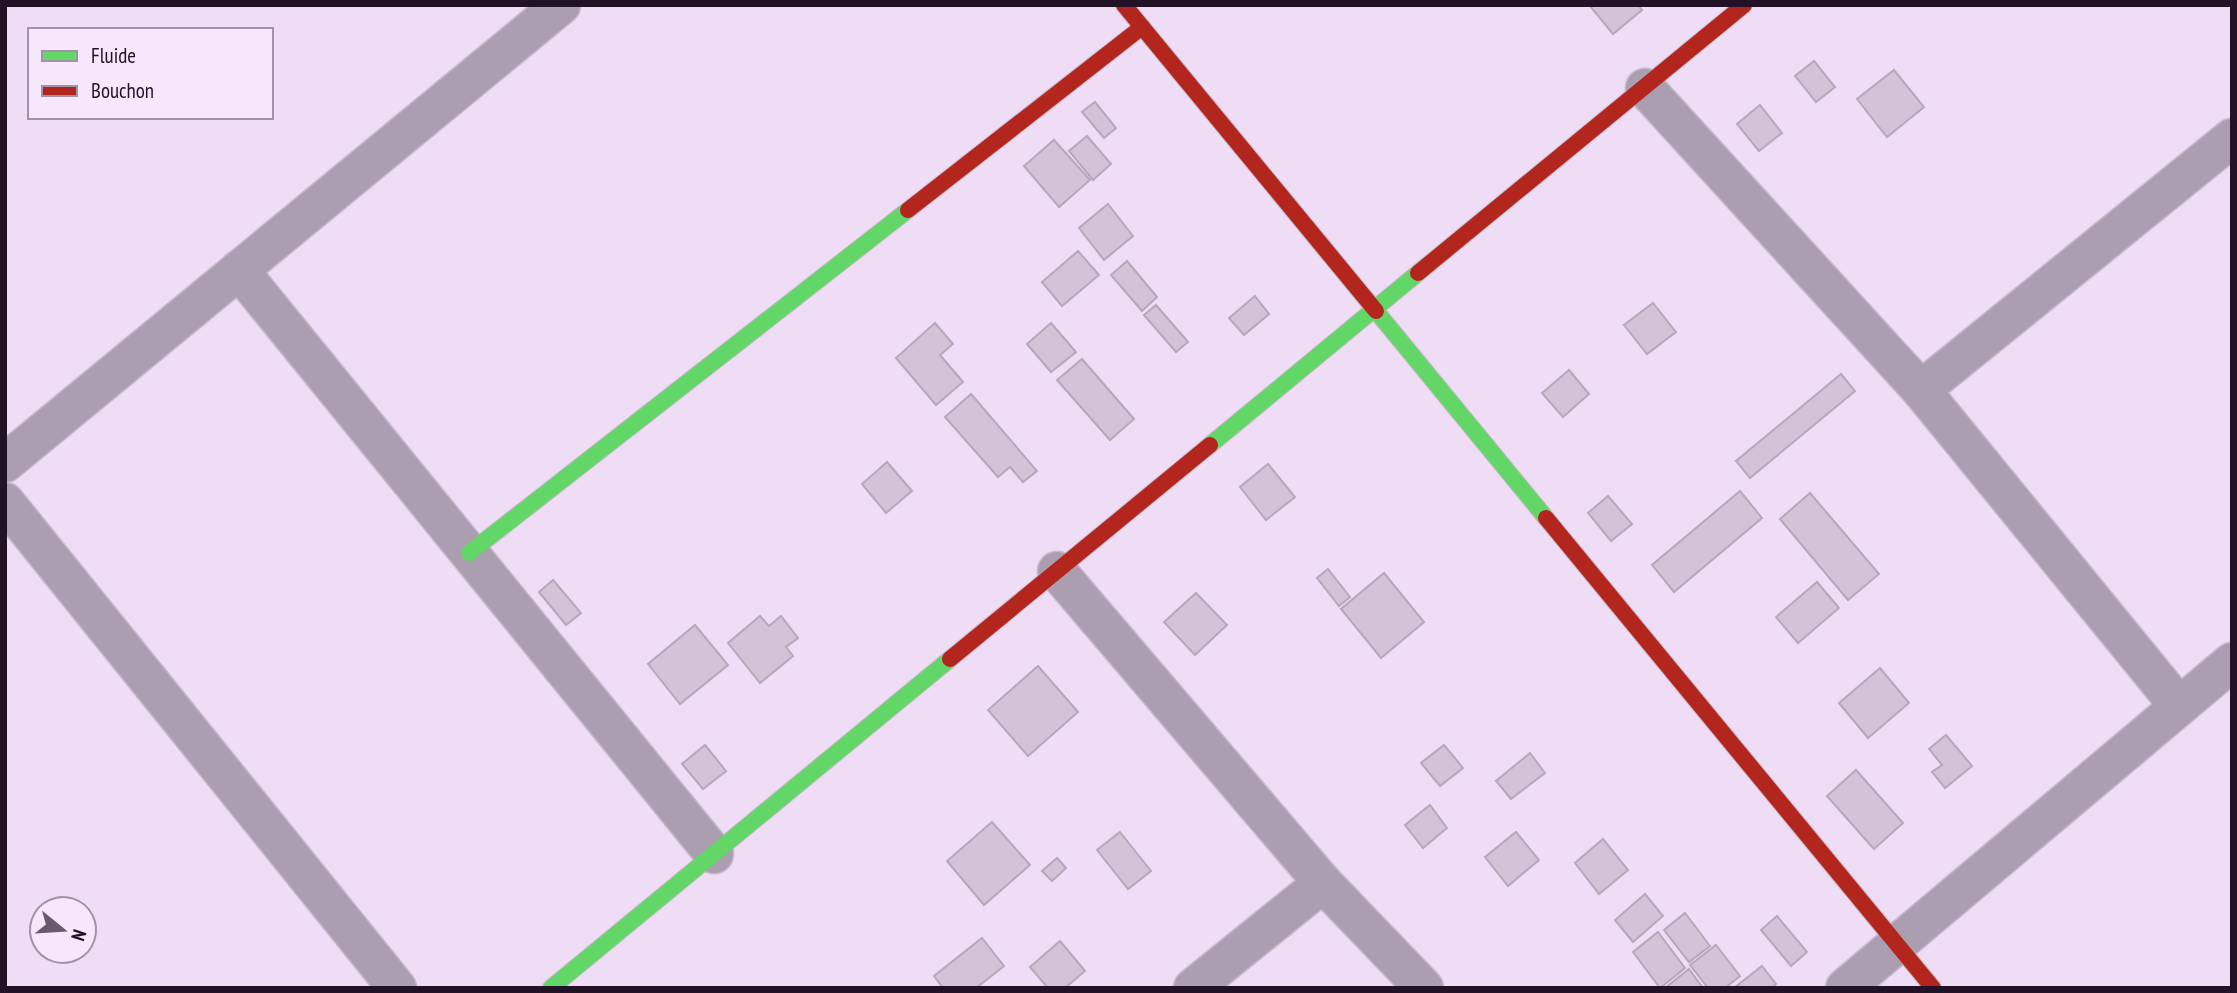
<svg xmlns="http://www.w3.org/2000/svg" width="2237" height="993" font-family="'PT Sans Narrow',sans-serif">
<rect width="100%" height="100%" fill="#eeddf4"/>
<g fill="#d2c3d7" stroke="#b6a7bb" stroke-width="2">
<polygon points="1638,5 1642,10 1613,34 1590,6"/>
<polygon points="1814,61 1835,87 1816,102 1795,76"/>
<polygon points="1894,70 1924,107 1887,137 1857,99"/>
<polygon points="1095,102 1116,128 1104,138 1082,112"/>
<polygon points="1760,105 1782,133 1759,151 1737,124"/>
<polygon points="1087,136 1111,164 1093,180 1069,151"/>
<polygon points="1054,140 1090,180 1059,207 1024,166"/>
<polygon points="1108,204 1133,236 1104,260 1079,228"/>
<polygon points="1078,251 1099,275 1062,306 1042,282"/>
<polygon points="1127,261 1157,297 1142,311 1111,275"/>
<polygon points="1255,296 1269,314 1244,335 1229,318"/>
<polygon points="1653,303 1676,332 1647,354 1624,325"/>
<polygon points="1156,305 1188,342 1176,352 1144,315"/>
<polygon points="935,323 953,344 940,355 963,382 936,405 896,358"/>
<polygon points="1051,323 1076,352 1051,372 1027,344"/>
<polygon points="1082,359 1134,419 1110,440 1057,380"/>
<polygon points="1569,370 1589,394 1563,417 1542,393"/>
<polygon points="1841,374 1855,391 1750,478 1736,461"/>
<polygon points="971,394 1037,471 1023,482 1010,467 998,477 945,417"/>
<polygon points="887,462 912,491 886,513 862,484"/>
<polygon points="1268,464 1295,497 1266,520 1240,487"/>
<polygon points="1740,491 1762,518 1674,592 1652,565"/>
<polygon points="1810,493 1879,574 1848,600 1780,519"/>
<polygon points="1608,496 1632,524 1611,541 1588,513"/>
<polygon points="1328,569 1350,597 1339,606 1317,578"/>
<polygon points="1384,573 1424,622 1381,658 1341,609"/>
<polygon points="553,580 581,613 566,625 539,592"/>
<polygon points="1817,582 1839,608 1798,643 1776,617"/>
<polygon points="1196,593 1227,625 1195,655 1164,622"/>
<polygon points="760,616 769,626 781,616 798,638 786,647 793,656 760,683 728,643"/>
<polygon points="695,625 728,665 680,704 648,664"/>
<polygon points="1038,666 1078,712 1028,756 988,710"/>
<polygon points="1880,668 1909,703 1868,738 1839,703"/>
<polygon points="1946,735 1972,766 1945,788 1932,772 1942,765 1929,749"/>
<polygon points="705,745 726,771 703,789 682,764"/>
<polygon points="1444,745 1463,768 1440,786 1421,763"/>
<polygon points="1530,753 1545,773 1511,799 1496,781"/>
<polygon points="1856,770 1903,823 1874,849 1827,796"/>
<polygon points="1430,805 1447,828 1423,848 1405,825"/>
<polygon points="992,822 1030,865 984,905 947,861"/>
<polygon points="1120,832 1151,871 1128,889 1097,850"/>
<polygon points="1516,832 1539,860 1508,886 1485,857"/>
<polygon points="1603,839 1628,870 1599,894 1575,863"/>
<polygon points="1057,858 1066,868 1052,881 1042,871"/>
<polygon points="1645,894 1663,916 1633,942 1615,920"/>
<polygon points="1685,913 1710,946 1689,962 1664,930"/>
<polygon points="1777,916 1807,952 1791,966 1761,930"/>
<polygon points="1658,932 1685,968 1660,988 1633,952"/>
<polygon points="982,938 1004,966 976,988 943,988 934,976"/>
<polygon points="1060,941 1085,971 1065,988 1048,988 1030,967"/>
<polygon points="1716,945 1740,976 1725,988 1708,988 1690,965"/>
<polygon points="1762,966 1776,984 1772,988 1734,988"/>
<polygon points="1689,969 1703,988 1665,988"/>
</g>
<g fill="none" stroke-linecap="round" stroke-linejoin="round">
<g stroke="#c8bacd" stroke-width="41">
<g id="street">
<polyline points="1645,88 1921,390 2179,706"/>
<polyline points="239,270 714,854"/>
<polyline points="1921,390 2232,138"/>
<polyline points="5,463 561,5"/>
<polyline points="5,502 397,988"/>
<polyline points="1057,571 1323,883 1424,988"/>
<polyline points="1193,988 1323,883"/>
<polyline points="1845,988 2232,662"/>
</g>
</g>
<g stroke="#c8bacd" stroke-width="18">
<g id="fast">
<polyline points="1376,311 1546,518"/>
<polyline points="1210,445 1418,273"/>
<polyline points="469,553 908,210"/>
<polyline points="551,988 950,659"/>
</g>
</g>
<g stroke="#c8bacd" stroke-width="18">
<g id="jam">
<polyline points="1124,5 1376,311"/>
<polyline points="908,210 1142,27"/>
<polyline points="1418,273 1744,5"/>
<polyline points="1546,518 1933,988"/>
<polyline points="950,659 1210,445"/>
</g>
</g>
<use href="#street" stroke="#ab9eb0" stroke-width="38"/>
<use href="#fast" stroke="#63d668" stroke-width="16"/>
<use href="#jam" stroke="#b3261e" stroke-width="16"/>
</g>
<rect width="2237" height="993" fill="none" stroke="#211226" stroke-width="14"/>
<rect x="28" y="28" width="245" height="91" fill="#f7e7fd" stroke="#a192a7" stroke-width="2"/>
<rect x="42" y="51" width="35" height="10" fill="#63d668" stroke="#a192a7" stroke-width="2"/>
<text x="91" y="63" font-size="21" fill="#211226">Fluide</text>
<rect x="42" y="86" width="35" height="10" fill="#b3261e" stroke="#a192a7" stroke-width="2"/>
<text x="91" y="98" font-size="21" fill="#211226">Bouchon</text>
<g transform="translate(63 930) rotate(108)"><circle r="33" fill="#f7e7fd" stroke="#a192a7" stroke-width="2"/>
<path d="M0-5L12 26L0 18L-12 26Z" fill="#69596e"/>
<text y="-10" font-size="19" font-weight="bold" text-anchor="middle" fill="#211226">N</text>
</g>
</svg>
